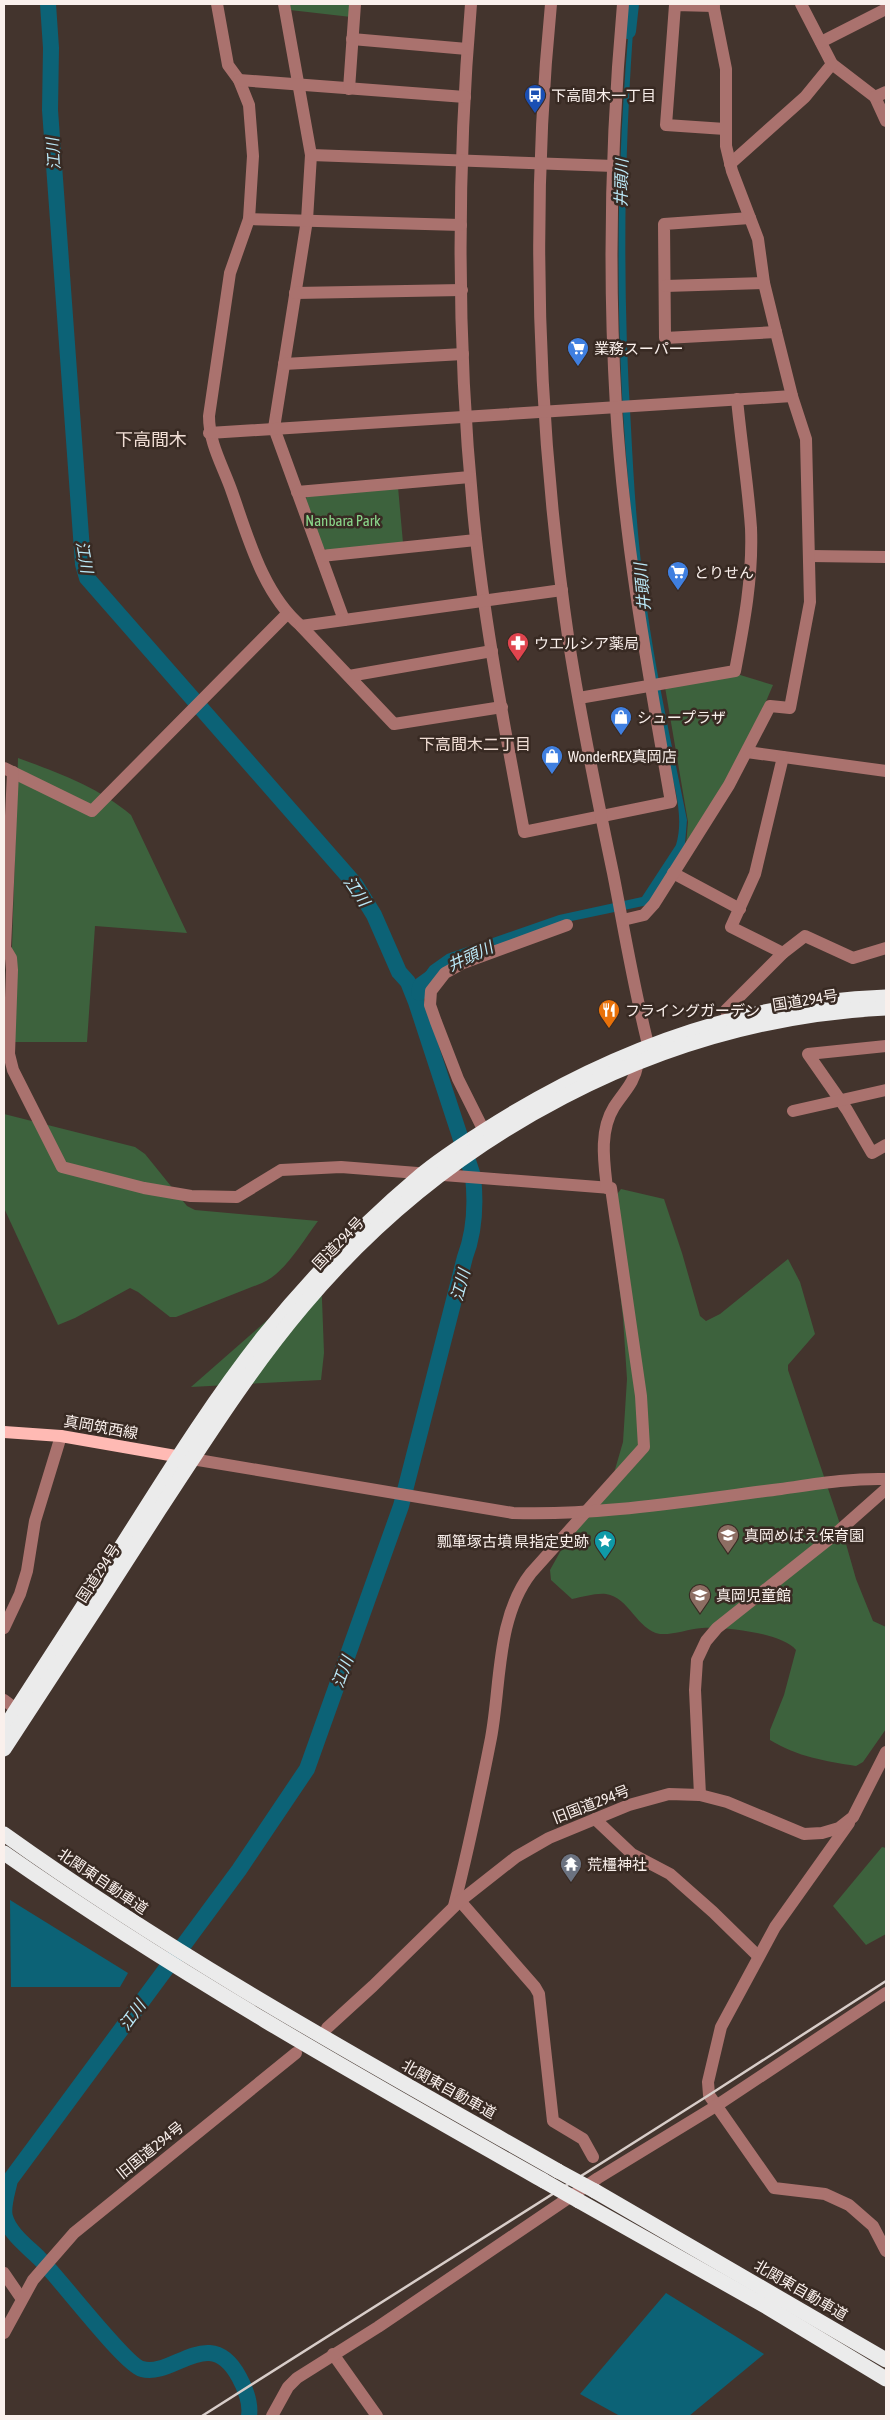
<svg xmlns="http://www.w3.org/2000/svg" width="890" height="2420" font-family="'Asap Condensed','Noto Sans JP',sans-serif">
<rect width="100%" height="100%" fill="#43342d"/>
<g fill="#3d623d">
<polygon points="289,4 352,4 351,17 290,10"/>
<polygon points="398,487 403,543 329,551 321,547 304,502 308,495"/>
<polygon points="737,674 773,685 730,786 686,846 688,822 665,687"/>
<path d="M18,758C59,773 98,787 131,815L187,933L95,926L87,1042H9Z"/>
<path d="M4,1114L135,1147L145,1154L187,1206L195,1210L318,1221C302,1242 286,1272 262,1283L176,1317H170L138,1292L130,1288L75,1318L58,1325L4,1208Z"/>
<path d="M621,1189L664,1199L682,1253L700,1316L706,1321L720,1314L788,1259L800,1282L815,1334L788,1365V1370L842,1530L856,1579L873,1621L886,1627V1729L863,1762L856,1766C825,1761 798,1757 770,1740V1730L784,1695L796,1650C782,1633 723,1626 702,1628C689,1629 673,1635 660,1634C637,1630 629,1597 606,1594C595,1593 583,1597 572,1599L551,1580L550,1570L560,1552L603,1495L614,1473L623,1442L627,1379L623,1318L613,1235L618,1193Z"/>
<polygon points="321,1273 324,1353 321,1380 191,1387"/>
<polygon points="882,1847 886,1848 886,1934 866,1945 833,1906"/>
</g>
<g fill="#0c6276">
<path d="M631,4H635C624,148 622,284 631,428C634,489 638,549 647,609C657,680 673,750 687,820L685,844L648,905L562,923L441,968C428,978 425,990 423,1006L416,985L430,966L447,954L559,915L642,897L676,845C686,812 670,775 664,741C655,682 644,623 637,564C614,378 613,191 631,4Z"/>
<polygon points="10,1900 128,1973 120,1987 11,1987"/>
<polygon points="666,2293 764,2354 689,2416 620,2416 580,2394"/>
</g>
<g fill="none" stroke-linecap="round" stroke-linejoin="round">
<g stroke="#0c6276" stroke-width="16">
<path d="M48,4L51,48L50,110L83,564L87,578L355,884L374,915L399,972L408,982L416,1002L473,1176C476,1204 475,1231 465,1257L401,1506L307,1769L239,1870L10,2180C8,2190 2,2207 5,2217C9,2233 28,2247 39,2258C58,2276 125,2365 142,2369C173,2378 210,2323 239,2377C245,2388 251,2403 249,2416"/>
<polyline points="628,31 631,4"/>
<polyline points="419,993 421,985 456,960"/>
</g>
<g stroke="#aa726e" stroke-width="12">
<path d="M217,4L228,65L239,80L249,105L253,156L249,219L230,273L209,416C209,444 223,466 232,492C248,537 263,594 301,626L394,724L502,707"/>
<polyline points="284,4 311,155 307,220 274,428 344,620"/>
<path d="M471,4C456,181 457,362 476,539C487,637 506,735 524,832L671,802C648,671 624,540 616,407C608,273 611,137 623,4"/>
<path d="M551,4C530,216 538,432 569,643C581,720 597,797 613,873C625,934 635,996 651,1056"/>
<polyline points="801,4 832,64 875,97 886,121"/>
<polyline points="714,6 675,5 666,125 725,129"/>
<polyline points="352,39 467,49"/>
<polyline points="821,42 886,9"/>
<polyline points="239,80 465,97"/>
<polyline points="349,89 355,4"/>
<polyline points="875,97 886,92"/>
<polyline points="311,155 614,166"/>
<polyline points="730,164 805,97 832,64"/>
<polyline points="750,218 664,224 665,338 776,332"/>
<polyline points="249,219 461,225"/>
<polyline points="665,286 764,283"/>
<polyline points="295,293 462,290"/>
<polyline points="284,364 463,354"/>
<polyline points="209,433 792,396"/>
<polyline points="297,492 470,477"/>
<polyline points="321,556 476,540"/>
<polyline points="810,556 886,557"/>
<polyline points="301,626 562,590"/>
<polyline points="349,676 492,651"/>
<path d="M579,698L735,671C744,624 753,577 751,528C748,485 741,442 737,399"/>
<polyline points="747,752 886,771"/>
<polyline points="783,757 755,874 731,927 783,953"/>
<polyline points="4,768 92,811 287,614"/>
<path d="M13,772L5,948L11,958L12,970L9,1054L13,1070L62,1167L144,1188L191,1196L237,1197L281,1170L341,1167L611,1188L641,1396L644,1447L531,1573C496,1618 501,1685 491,1738C480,1794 468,1851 454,1906"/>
<polyline points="673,873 740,909"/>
<polyline points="623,920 644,915 654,904 729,785 770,706 790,708 810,602 806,439 792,396 776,332 764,283 758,239 732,171 726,146 726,69 713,4"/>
<polyline points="729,1020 726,1010 783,953 805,936 853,958 886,948"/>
<polyline points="886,1046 808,1054 847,1110 872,1153 886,1145"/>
<polyline points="793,1111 886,1090"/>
<polyline points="484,1131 458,1079 436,1022 430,1005 431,991 445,973 463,963 567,925"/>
<path d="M607,1188C604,1162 599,1131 614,1107C625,1090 634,1084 638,1063"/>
<path d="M192,1459L513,1513C602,1516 692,1500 781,1489C816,1484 851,1478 886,1479"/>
<polyline points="4,1628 20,1594 27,1571 35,1521 61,1436"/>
<polyline points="4,1700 16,1709"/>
<polyline points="700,1795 695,1690 697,1660 706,1641 717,1628 833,1536 886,1489"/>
<polyline points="595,1819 632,1854 670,1874 713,1912 758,1956"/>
<polyline points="849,1823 775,1927 721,2027 708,2082 709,2095 774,2188 825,2194 849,2205 873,2226 886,2251"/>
<polyline points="460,1901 535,1987 539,1994 553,2121 583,2139 593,2157"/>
<polyline points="327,2028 373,1986 460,1901 516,1857 549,1838 629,1805 669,1794 700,1795 727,1802 804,1834 822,1833 839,1828 853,1817 886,1752"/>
<polyline points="4,2273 21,2298"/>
<polyline points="4,2333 33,2280 74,2233 296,2053"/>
<polyline points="333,2354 377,2416"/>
<polyline points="272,2416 288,2387 297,2378 378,2327 598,2178 716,2106 886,1993"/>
</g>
<polyline stroke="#ffbab4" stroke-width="12" points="4,1432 61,1436 187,1458"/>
<g stroke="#ebebeb" stroke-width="15">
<path d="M4,1729C45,1665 87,1601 128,1536C171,1468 214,1399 264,1336C311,1278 363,1224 420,1176C440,1159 462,1145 484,1131C606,1053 740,1002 886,997"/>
<path d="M4,1749C56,1670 108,1590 159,1510C205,1440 249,1370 303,1306C447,1134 660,1019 886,1008"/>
<path d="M4,1834C180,1960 370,2064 558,2171"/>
<path d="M4,1853C177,1974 360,2077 544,2181"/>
<polyline points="595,2191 886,2360"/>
<polyline points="579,2201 767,2307 886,2379"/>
</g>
<polyline stroke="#d8cdc9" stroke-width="2.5" points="202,2416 709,2095 886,1981"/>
<g stroke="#ebebeb" stroke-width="15">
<polyline points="558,2171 595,2191"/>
<polyline points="544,2181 579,2201"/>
</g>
</g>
<defs>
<g id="bus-pin" transform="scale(1.125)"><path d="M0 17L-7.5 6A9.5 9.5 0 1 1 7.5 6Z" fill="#1a4fb4" stroke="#382a23"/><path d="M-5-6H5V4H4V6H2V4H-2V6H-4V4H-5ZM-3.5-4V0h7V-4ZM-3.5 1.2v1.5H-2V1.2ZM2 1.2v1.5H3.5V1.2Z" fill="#fff"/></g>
<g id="supermarket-pin" transform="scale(1.125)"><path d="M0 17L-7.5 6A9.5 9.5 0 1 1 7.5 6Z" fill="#3f7fe0" stroke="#382a23"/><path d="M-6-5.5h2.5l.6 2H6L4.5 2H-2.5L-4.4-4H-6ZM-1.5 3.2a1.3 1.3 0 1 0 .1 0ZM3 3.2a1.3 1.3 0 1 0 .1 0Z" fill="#fff"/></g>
<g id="pharmacy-pin" transform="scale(1.125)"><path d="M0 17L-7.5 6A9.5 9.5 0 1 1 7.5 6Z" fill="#e0444e" stroke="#382a23"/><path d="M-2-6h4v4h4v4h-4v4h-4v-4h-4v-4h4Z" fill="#fff"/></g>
<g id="shop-pin" transform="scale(1.125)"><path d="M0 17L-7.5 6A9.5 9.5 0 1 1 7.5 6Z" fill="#3f7fe0" stroke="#382a23"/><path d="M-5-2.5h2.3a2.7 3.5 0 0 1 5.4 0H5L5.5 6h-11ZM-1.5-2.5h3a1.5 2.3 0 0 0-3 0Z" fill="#fff"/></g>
<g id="restaurant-pin" transform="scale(1.125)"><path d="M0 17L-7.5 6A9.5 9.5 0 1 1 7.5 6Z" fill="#e8710a" stroke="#382a23"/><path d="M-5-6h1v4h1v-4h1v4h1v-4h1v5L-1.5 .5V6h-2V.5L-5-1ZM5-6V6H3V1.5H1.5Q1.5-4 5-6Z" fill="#fff"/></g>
<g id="school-pin" transform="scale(1.125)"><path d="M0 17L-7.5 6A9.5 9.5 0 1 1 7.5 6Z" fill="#8d6e63" stroke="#382a23"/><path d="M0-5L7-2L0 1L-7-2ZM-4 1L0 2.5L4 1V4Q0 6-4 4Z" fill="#fff"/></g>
<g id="sight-pin" transform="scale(1.125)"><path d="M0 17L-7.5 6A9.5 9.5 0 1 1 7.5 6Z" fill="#0f9aa8" stroke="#382a23"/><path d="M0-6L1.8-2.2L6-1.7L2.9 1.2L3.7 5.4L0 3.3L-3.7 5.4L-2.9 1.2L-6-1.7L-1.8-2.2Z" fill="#fff"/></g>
<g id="temple-pin" transform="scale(1.125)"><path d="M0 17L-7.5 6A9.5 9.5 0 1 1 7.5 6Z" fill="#6b7280" stroke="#382a23"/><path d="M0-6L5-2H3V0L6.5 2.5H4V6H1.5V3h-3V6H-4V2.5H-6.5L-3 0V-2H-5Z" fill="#fff"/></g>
</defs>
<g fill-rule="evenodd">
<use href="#bus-pin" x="535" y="95"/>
<use href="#supermarket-pin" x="578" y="348"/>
<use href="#supermarket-pin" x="678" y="572"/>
<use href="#pharmacy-pin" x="518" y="643"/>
<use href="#shop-pin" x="621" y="717"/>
<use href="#shop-pin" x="552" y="756"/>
<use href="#restaurant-pin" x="609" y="1010"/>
<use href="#school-pin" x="728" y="1535"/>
<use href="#sight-pin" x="605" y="1541"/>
<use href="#school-pin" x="700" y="1595"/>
<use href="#temple-pin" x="571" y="1864"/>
</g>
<g text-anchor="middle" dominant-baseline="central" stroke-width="5" stroke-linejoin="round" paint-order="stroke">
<g font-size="15" fill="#faf0ec" stroke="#382a23" text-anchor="start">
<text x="551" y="95">下高間木一丁目</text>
<text x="594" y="348">業務スーパー</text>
<text x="694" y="572">とりせん</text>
<text x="534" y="643">ウエルシア薬局</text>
<text x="637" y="717">シュープラザ</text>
<text x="568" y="756">WonderREX真岡店</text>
<text x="625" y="1010">フライングガーデン</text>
<text x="744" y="1535">真岡めばえ保育園</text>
<text x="589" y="1541" text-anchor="end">瓢箪塚古墳 県指定史跡</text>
<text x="716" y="1595">真岡児童館</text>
<text x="587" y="1864">荒橿神社</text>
</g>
<g font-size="15" fill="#8ad68a" stroke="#382a23">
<text x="343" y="520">Nanbara Park</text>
</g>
<g font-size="15" fill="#faf0ec" stroke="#382a23">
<text transform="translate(805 1000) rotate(-9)">国道294号</text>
<text transform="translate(338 1243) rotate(-46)">国道294号</text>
<text transform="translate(101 1427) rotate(10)">真岡筑西線</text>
<text transform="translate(98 1573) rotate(-57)">国道294号</text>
<text transform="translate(591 1804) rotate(-21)">旧国道294号</text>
<text transform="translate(103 1881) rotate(34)">北関東自動車道</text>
<text transform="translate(449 2089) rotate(29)">北関東自動車道</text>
<text transform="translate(150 2150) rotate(-39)">旧国道294号</text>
<text transform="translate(801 2290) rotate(30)">北関東自動車道</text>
</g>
<g font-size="16" font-style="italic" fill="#bbe9f8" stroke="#382a23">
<text transform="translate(53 154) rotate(-94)">江川</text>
<text transform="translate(621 183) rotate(-89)">井頭川</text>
<text transform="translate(85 557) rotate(80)">江川</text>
<text transform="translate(642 587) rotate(-95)">井頭川</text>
<text transform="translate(357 891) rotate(55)">江川</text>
<text transform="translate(470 956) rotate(-25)">井頭川</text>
<text transform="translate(460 1285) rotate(-75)">江川</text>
<text transform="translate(342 1672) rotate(-70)">江川</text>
<text transform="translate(132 2015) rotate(-54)">江川</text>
</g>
<g font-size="16" fill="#f0ddd4" stroke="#382a23">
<text x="475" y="744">下高間木二丁目</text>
</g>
<g font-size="18" fill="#f0ddd4" stroke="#382a23">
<text x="151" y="439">下高間木</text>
</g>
</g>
<rect width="890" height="2420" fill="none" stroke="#faf0ec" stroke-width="10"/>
</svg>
